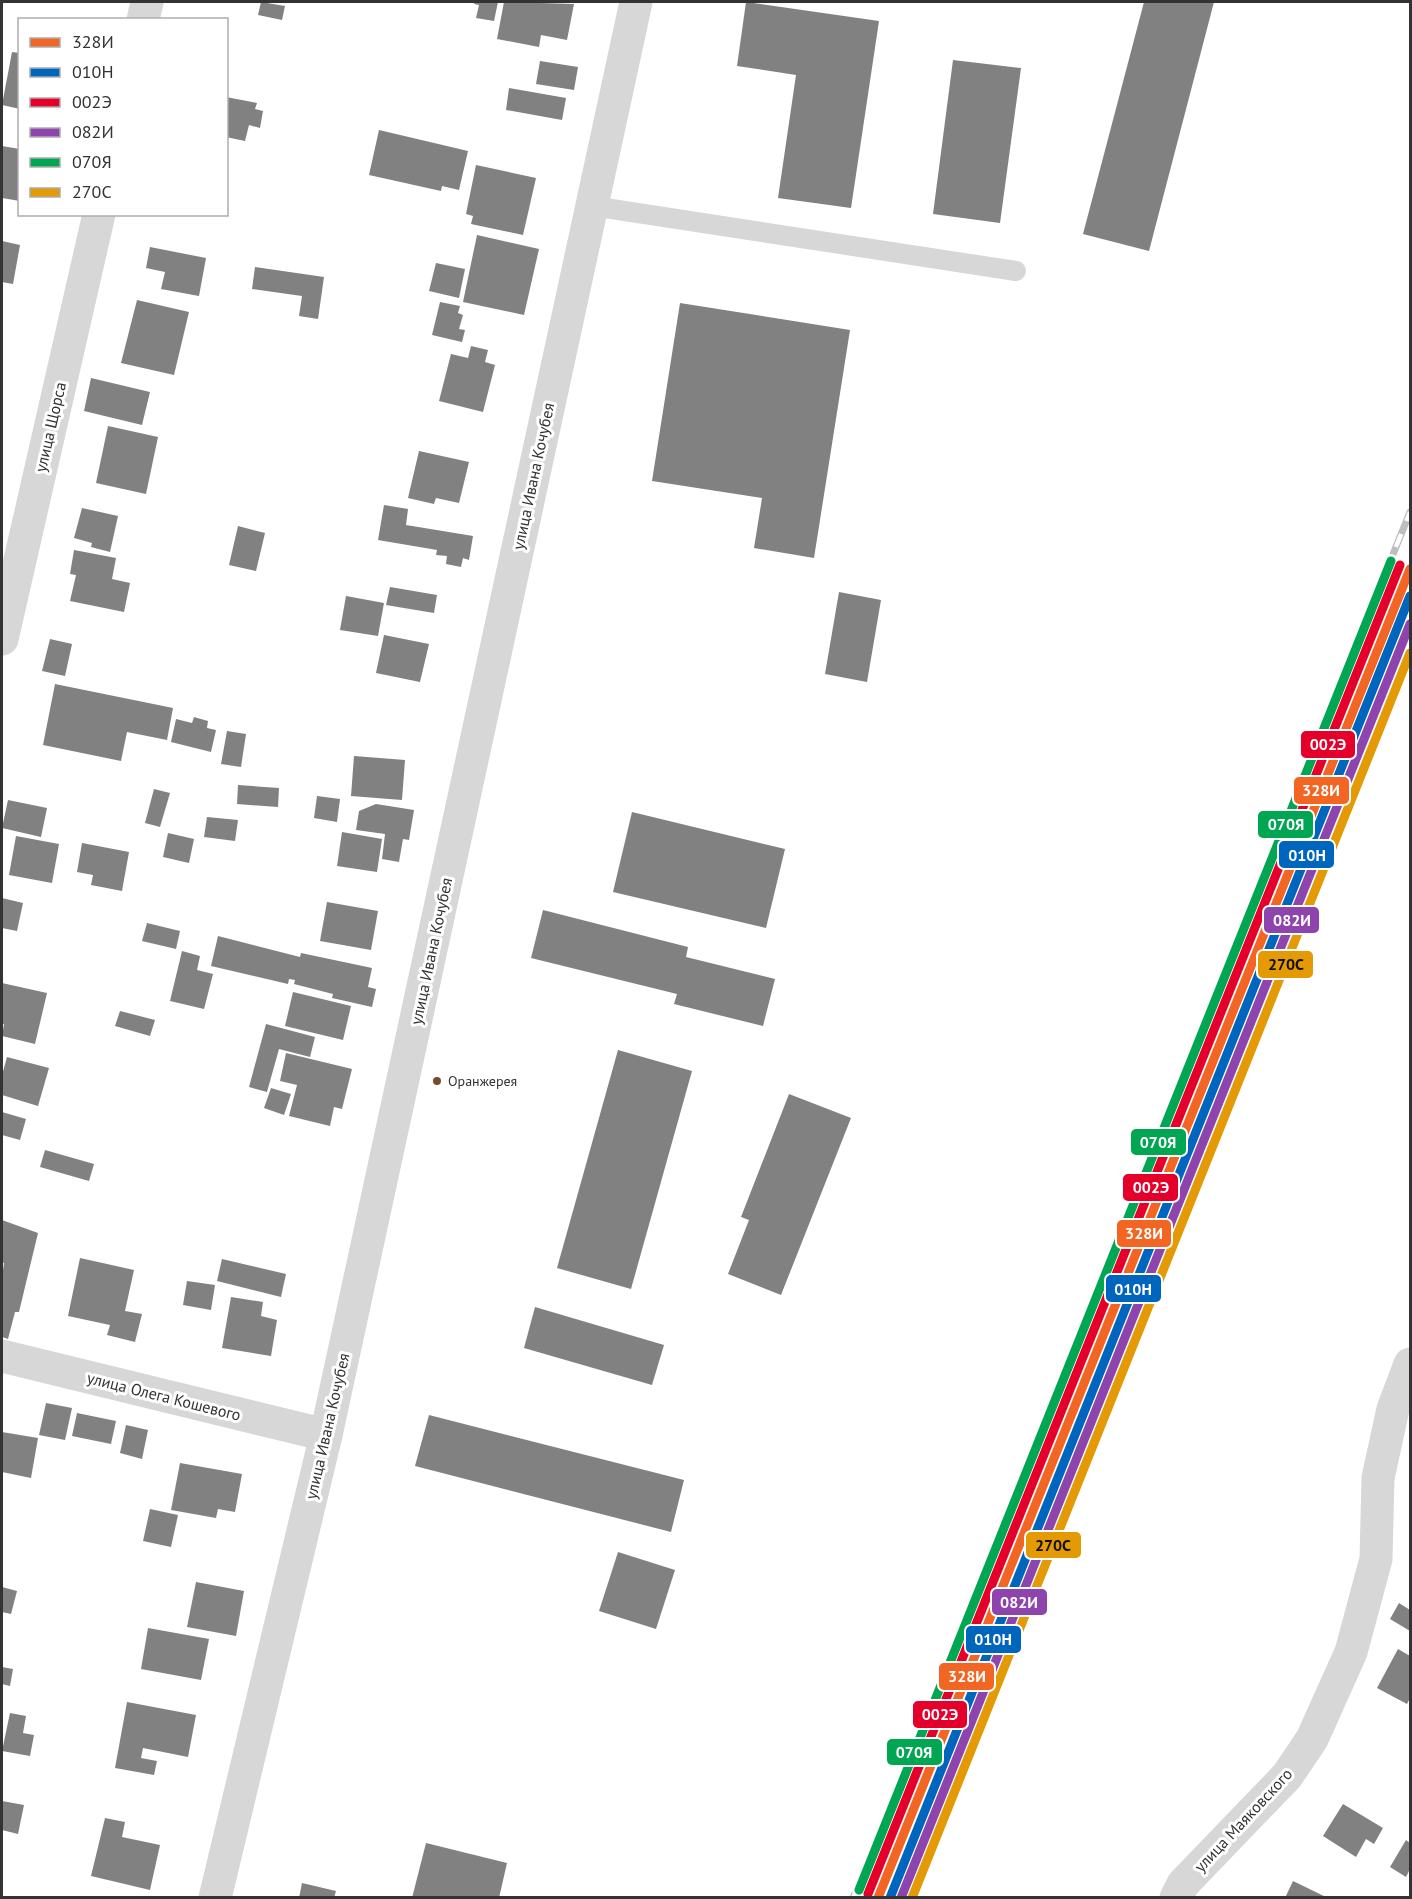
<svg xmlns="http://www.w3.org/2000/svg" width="1412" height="1899" font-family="'PT Sans',sans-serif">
<rect width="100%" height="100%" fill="#fff"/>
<g fill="#818181">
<polygon points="261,2 285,6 282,20 258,15"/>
<polygon points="475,2 498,2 494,21 476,18 479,5 474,4"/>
<polygon points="504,2 574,4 567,40 541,35 539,47 497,39"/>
<polygon points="746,2 879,21 851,208 778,198 796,75 737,66"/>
<polygon points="1144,2 1214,2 1149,251 1083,234"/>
<polygon points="12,52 20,53 20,109 2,105"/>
<polygon points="953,60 1021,68 1000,223 933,214"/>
<polygon points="540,61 578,67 574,90 536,84"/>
<polygon points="509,88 566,98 562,120 506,110"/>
<polygon points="226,97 257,103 255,109 263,111 260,128 249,125 245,141 226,137"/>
<polygon points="379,130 468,151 459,190 442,186 441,191 369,175"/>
<polygon points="2,146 20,149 20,201 2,198"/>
<polygon points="476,165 536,178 523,235 471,224 473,216 466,214"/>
<polygon points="477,235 539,249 524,315 463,302"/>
<polygon points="2,241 20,245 13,284 2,282"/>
<polygon points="150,247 206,258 199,296 161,289 165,272 146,268"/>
<polygon points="436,263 465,269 459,298 429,291"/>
<polygon points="255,267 324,277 318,319 299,316 302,296 252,289"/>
<polygon points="137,300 189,312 174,375 121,363"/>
<polygon points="440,302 460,306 458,313 463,315 459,329 465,330 462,342 432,335"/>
<polygon points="680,303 850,330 814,558 754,548 762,498 652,481"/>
<polygon points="471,346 488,350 485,362 495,365 483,412 439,401 451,354 468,358"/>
<polygon points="91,378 150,392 142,425 84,411"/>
<polygon points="108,426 158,437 146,494 96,483"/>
<polygon points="419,451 469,462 459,503 436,498 434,504 408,498"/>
<polygon points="384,505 408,509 406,525 473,536 469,560 463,558 461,567 446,564 447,556 436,555 437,550 378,540"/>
<polygon points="82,508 118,516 110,552 91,547 92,543 74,538"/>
<polygon points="238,526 265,533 256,571 229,565"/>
<polygon points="74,550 116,558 112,579 130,583 124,612 70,601 76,575 70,574"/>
<polygon points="390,587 437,595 434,613 386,605"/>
<polygon points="839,592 881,600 867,682 825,674"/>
<polygon points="346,596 384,603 378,636 340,630"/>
<polygon points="384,635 429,644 420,682 376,673"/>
<polygon points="50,639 72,644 65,676 42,671"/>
<polygon points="55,684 173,708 167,740 127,732 121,761 43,745"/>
<polygon points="194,717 208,721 207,728 216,730 211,752 171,742 176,719 192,723"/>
<polygon points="227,731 246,734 241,767 221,764"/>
<polygon points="354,756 405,760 402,800 351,796"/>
<polygon points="238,785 279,788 278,807 237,804"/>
<polygon points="154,789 170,793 160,827 145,823"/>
<polygon points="317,796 340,799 337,822 314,818"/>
<polygon points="8,800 47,808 41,837 2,828"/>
<polygon points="376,804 414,810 409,840 403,839 399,862 382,859 385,834 356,830 359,811"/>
<polygon points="632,812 785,849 766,928 613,892"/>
<polygon points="207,817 238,820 235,841 204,837"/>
<polygon points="342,832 382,839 377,872 337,866"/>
<polygon points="168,833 194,839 189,863 163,857"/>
<polygon points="16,836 59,844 52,883 9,875"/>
<polygon points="82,843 129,852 122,891 91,885 93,875 77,872"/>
<polygon points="2,898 23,903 17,931 2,928"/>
<polygon points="327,902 378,911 371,950 320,941"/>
<polygon points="543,910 688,947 686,957 775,979 763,1026 674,1004 677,994 531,958"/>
<polygon points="147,923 180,931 176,949 142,941"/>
<polygon points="218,936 300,957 301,953 372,968 368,987 376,989 372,1007 332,998 333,994 294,984 295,980 289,979 288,984 211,966"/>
<polygon points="182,951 200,956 197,970 213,974 204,1009 170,1001"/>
<polygon points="2,983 47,993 35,1044 2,1036 4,1024 2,1024"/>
<polygon points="293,992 351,1006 343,1040 285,1026"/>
<polygon points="120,1011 155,1020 150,1036 115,1026"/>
<polygon points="266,1024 315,1037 310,1057 279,1049 267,1092 249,1087"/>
<polygon points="618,1050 692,1071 631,1289 557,1268"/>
<polygon points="286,1053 352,1069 342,1109 334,1107 330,1126 289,1116 297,1085 280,1081"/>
<polygon points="7,1057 49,1068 38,1106 2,1095 2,1075"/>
<polygon points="271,1088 291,1094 284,1115 264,1108"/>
<polygon points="789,1094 851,1118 781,1295 728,1274 749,1220 741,1217"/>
<polygon points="2,1112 26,1119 20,1140 2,1135"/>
<polygon points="45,1150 94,1164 89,1181 40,1167"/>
<polygon points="2,1220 38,1233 19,1312 15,1312 8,1339 2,1337 2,1277 4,1263 2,1262"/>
<polygon points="80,1258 134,1270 125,1311 142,1314 135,1342 107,1335 110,1325 68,1316"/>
<polygon points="222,1259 286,1274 281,1297 217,1281"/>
<polygon points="187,1281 215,1285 211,1310 183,1305"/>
<polygon points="231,1297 263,1302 261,1316 277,1320 271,1356 222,1348"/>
<polygon points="535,1307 664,1345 652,1385 524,1348"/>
<polygon points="46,1403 72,1408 65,1440 39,1435"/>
<polygon points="77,1413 116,1421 111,1444 72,1436"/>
<polygon points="429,1415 684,1480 671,1532 415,1466"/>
<polygon points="126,1425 148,1430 142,1459 120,1453"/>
<polygon points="2,1432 38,1438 31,1478 2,1472"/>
<polygon points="180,1463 242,1474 235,1512 218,1509 216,1518 171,1510"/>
<polygon points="150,1509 178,1515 171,1547 143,1541"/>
<polygon points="618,1552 675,1570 656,1629 599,1611"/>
<polygon points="196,1582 244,1591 236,1636 187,1627"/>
<polygon points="2,1587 17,1591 11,1614 2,1612"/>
<polygon points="1399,1603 1410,1610 1410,1631 1390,1619"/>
<polygon points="148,1628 209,1639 201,1680 141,1669"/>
<polygon points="1398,1649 1410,1656 1410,1698 1407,1704 1377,1688"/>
<polygon points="2,1667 13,1669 10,1686 2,1684"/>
<polygon points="127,1702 196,1715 188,1757 143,1748 141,1758 157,1761 154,1775 115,1768"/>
<polygon points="10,1713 26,1716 23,1733 34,1735 30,1756 2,1751"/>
<polygon points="2,1801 24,1805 18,1834 2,1830"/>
<polygon points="1343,1804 1383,1828 1374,1844 1366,1839 1356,1857 1323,1836"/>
<polygon points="105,1818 125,1822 122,1837 160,1845 150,1890 91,1876"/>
<polygon points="1406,1840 1410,1843 1410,1869 1406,1877 1390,1867"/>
<polygon points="426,1843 507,1863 499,1898 412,1898"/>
<polygon points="1293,1881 1328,1898 1285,1898"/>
<polygon points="302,1883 336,1891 334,1898 299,1898"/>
</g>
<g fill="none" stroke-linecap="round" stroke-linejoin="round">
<polyline stroke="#d7d7d7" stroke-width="20" points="592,206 1016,271"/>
<g stroke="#d7d7d7" stroke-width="33">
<polyline points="143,20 147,2"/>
<polyline points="2,639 99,214"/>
<polyline points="1176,1898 1183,1884 1287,1776 1312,1739 1351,1652 1376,1559 1378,1478 1393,1409 1410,1364"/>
</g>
<g stroke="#d7d7d7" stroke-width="33">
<polyline points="2,1356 326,1435"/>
<polyline points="215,1898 326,1435 636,2"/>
</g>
<g stroke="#bebebe" stroke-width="7">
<g id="rail">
<polyline points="853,1898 1410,512"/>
<polyline points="906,1898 1410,639"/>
</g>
</g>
<use href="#rail" stroke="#fff" stroke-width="4.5" stroke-dasharray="14" stroke-linecap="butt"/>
<g stroke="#fff" stroke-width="14">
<polyline id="rail-1" points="878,1898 1410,569"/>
</g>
<g stroke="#fff" stroke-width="14">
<polyline id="rail-2" points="890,1898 1410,596"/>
</g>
<g stroke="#fff" stroke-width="14">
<polyline id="rail-3" points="868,1894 1400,565"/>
</g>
<g stroke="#fff" stroke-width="14">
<polyline id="rail-4" points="901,1898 1410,624"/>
</g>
<g stroke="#fff" stroke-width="14">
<polyline id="rail-5" points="859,1890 1391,561"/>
</g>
<g stroke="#fff" stroke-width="14">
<polyline id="rail-6" points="912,1898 1410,653"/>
</g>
<use href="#rail-1" stroke="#f26522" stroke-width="9"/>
<use href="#rail-2" stroke="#0065bd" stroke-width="9"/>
<use href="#rail-3" stroke="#e4002b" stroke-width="9"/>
<use href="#rail-4" stroke="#8e44ad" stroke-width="9"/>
<use href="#rail-5" stroke="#00a651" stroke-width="9"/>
<use href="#rail-6" stroke="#e39a05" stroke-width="9"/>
</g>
<circle fill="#7a4b2a" stroke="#fff" stroke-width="2" cx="437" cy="1081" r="5"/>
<g text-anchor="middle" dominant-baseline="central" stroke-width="6" stroke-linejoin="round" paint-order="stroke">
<g font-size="14" fill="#333" stroke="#fff" text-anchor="start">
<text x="448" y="1081">Оранжерея</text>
</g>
<g font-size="16" fill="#333" stroke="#fff">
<text transform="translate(50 427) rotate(-77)">улица Щорса</text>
<text transform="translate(533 476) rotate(-78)">улица Ивана Кочубея</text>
<text transform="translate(431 951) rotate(-78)">улица Ивана Кочубея</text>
<text transform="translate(164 1396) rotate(14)">улица Олега Кошевого</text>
<text transform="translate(327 1426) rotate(-77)">улица Ивана Кочубея</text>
<text transform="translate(1243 1820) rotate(-47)">улица Маяковского</text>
</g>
</g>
<g stroke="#fff" stroke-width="2">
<rect x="1300" y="730" width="56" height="29" rx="6" fill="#e4002b"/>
<rect x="1293" y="776" width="57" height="29" rx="6" fill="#f26522"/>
<rect x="1257" y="810" width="57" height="29" rx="6" fill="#00a651"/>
<rect x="1278" y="840" width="57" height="29" rx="6" fill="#0065bd"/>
<rect x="1263" y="906" width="57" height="28" rx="6" fill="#8e44ad"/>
<rect x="1257" y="950" width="57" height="29" rx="6" fill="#e39a05"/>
<rect x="1130" y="1128" width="57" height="28" rx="6" fill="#00a651"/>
<rect x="1122" y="1173" width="57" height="29" rx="6" fill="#e4002b"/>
<rect x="1116" y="1219" width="56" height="29" rx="6" fill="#f26522"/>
<rect x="1105" y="1274" width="57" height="29" rx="6" fill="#0065bd"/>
<rect x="1025" y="1531" width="57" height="28" rx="6" fill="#e39a05"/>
<rect x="991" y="1588" width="57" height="28" rx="6" fill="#8e44ad"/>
<rect x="965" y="1625" width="57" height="29" rx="6" fill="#0065bd"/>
<rect x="938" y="1662" width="57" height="29" rx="6" fill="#f26522"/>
<rect x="912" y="1700" width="56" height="29" rx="6" fill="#e4002b"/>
<rect x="886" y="1738" width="57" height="28" rx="6" fill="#00a651"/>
</g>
<g font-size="16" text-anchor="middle" font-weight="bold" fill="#fff">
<text x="1328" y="750">002Э</text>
<text x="1321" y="796">328И</text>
<text x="1286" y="830">070Я</text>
<text x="1307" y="861">010Н</text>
<text x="1292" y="926">082И</text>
<text x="1158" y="1148">070Я</text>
<text x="1151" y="1193">002Э</text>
<text x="1144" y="1239">328И</text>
<text x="1133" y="1295">010Н</text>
<text x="1019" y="1608">082И</text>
<text x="993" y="1645">010Н</text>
<text x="967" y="1682">328И</text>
<text x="940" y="1720">002Э</text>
<text x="914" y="1758">070Я</text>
</g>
<g font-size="16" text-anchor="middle" font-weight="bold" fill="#111">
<text x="1286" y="970">270С</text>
<text x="1053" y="1551">270С</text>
</g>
<rect width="1412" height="1899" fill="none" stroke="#333333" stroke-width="6"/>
<rect x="18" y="18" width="210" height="198" fill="#ffffff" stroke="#adadad" stroke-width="1.5"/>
<rect x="30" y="38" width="30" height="9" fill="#f26522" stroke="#adadad" stroke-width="1.5"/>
<text x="72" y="48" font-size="18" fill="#333333">328И</text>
<rect x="30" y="68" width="30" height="9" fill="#0065bd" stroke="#adadad" stroke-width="1.5"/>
<text x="72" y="78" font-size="18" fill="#333333">010Н</text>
<rect x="30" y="98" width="30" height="9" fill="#e4002b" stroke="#adadad" stroke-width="1.5"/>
<text x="72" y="108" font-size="18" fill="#333333">002Э</text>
<rect x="30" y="128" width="30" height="9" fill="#8e44ad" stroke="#adadad" stroke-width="1.5"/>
<text x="72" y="138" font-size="18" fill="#333333">082И</text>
<rect x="30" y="158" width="30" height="9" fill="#00a651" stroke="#adadad" stroke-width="1.5"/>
<text x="72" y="168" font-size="18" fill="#333333">070Я</text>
<rect x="30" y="188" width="30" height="9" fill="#e39a05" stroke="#adadad" stroke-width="1.5"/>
<text x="72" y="198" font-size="18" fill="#333333">270С</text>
</svg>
